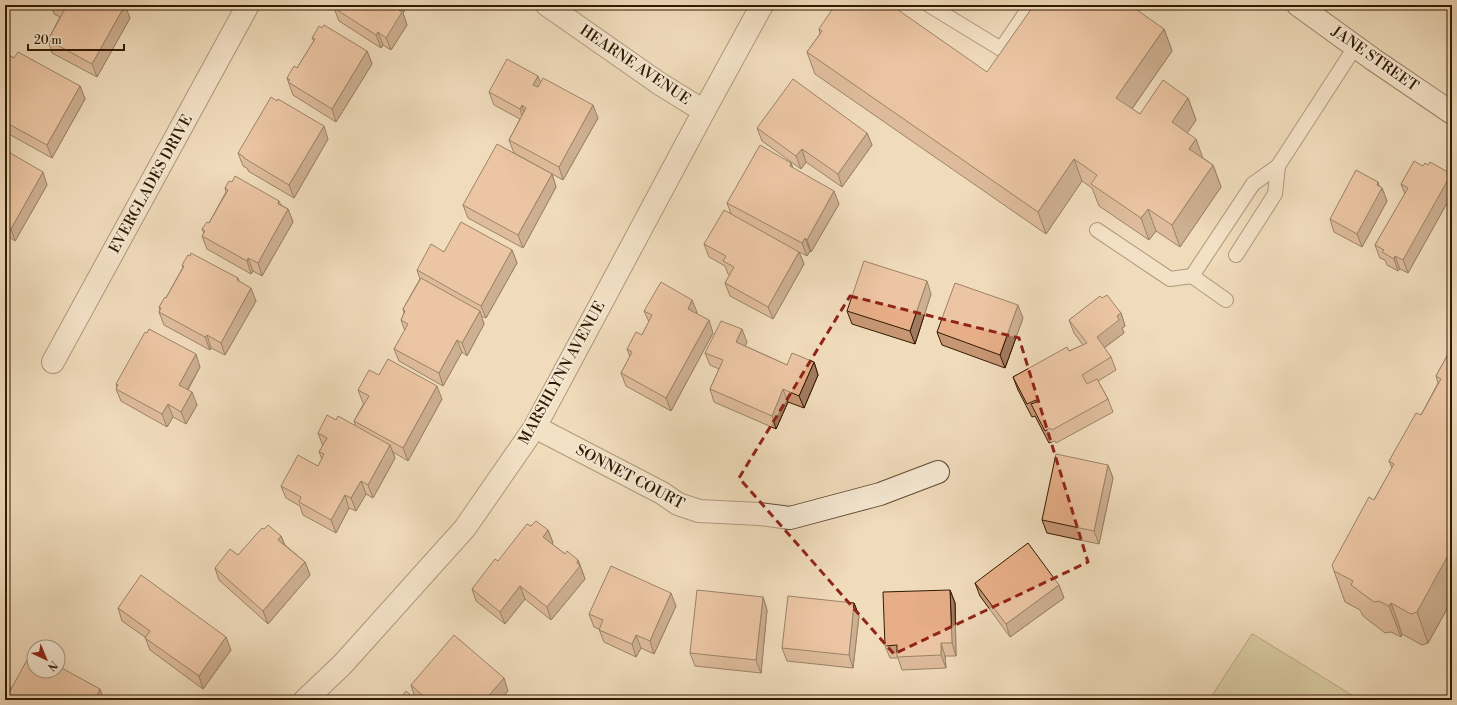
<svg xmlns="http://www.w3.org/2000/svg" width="1457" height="705" font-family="'Libre Bodoni',serif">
<rect width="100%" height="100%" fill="#f0dbbb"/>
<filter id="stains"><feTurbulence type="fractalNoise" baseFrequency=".005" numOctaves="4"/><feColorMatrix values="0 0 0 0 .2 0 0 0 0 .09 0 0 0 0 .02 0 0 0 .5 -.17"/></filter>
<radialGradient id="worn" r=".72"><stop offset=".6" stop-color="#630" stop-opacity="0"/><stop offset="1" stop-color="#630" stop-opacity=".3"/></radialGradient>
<polygon fill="#c0be8c" stroke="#7a6c47" points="1252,634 1253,634 1360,700 1209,700"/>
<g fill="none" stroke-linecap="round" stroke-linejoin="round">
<g stroke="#624a30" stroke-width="16">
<g id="lane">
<polyline points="929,5 1001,49 1031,5"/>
<polyline points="1097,230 1170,279 1192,276 1253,184 1278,166 1355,47"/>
<polyline points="1236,255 1275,194 1278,166"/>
<polyline points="1192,276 1226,300"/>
</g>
</g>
<g stroke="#624a30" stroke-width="24">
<g id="street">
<polyline points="547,5 660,84 704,111"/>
<polyline points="53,362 248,5"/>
<polyline points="535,427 662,493 678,504 699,511 760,514 790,518 880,494 938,472"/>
<polyline points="305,700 342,665 465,528 535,427 704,111 762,5"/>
</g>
</g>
<g stroke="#331a02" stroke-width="24">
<polyline id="secondary" points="1298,5 1374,60 1452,113"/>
</g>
<use href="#lane" stroke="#f5e8d3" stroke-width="14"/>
<use href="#street" stroke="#f5e8d3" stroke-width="22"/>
<use href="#secondary" stroke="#f5e8d3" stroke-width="22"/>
</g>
<g fill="#c79674" stroke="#331a02">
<polygon points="51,5 124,5 130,18 97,77 52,53 48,40 60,17 54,14"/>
<polygon points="334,5 408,5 403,13 407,25 391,50 383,45 381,48 339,21 334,8 335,7"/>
<polygon points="819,29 987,72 1164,29 1172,51 1132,109 1140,114 1188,98 1196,120 1187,133 1203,158 1213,165 1221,187 1180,247 1156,231 1149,240 1099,206 1092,188 1082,181 1046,234 815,74 807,52 820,34"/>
<polygon points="312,38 367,51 372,64 336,122 293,95 287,78 297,68 314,41"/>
<polygon points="5,53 14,58 80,86 85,99 52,158 5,132"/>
<polygon points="541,83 598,118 563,180 514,153 509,140 520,119 494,105 489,92"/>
<polygon points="757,128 867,133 872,145 842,187 806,162 801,169 762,141"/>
<polygon points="328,139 294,198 248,171 248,169 243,166 238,153"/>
<polygon points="5,150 47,185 15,241 9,237 7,239 5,238"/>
<polygon points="791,163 793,168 839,204 811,252 810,251 807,256 799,252 804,264 773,319 730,296 725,283 730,275 728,274 725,266 709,257 704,244 731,214 727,203"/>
<polygon points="1428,165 1448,172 1452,182 1452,194 1408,273 1400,269 1398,271 1387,265 1385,260 1380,258 1375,245 1405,194 1401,184 1423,166"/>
<polygon points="552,174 556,187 523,248 468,218 463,205"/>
<polygon points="232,182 279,201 281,205 288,209 293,222 262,276 253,271 251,274 207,249 202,236 204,234 202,229 209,223 226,192 225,188"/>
<polygon points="1380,187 1382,188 1387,201 1362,247 1334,232 1330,219"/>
<polygon points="512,250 517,263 486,318 481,316 484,324 467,356 462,352 443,386 399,361 394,349 405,331 401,320 404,313 403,309 420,279 417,270 444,252"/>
<polygon points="182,265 238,278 239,281 256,301 225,355 211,348 210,350 164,325 159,312 160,310 159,307 166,298 183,267"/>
<polygon points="931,294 915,344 852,324 847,311"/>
<polygon points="1102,298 1121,313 1125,326 1122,328 1124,333 1104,348 1111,357 1116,370 1098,381 1108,399 1113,412 1056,443 1055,441 1049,443 1035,416 1032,417 1018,390 1013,377 1069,351 1083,345 1074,333 1069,320"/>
<polygon points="644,311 697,312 696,314 713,333 671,411 626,386 621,373 630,357 627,349 642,335 649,322"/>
<polygon points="1023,318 1005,368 942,345 937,332"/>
<polygon points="747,342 745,346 787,365 814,362 818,375 804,408 788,402 776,429 714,402 710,389 719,369 710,365 705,353"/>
<polygon points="1452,347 1452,600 1428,643 1422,645 1402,634 1401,637 1391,632 1385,633 1363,616 1360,610 1345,602 1334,571 1392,468 1389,461 1421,415 1438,383 1436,376"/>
<polygon points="200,367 188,390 197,405 186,424 173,417 167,427 121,401 116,389 117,387 116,384"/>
<polygon points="379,375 442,399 408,461 393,452 395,458 373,498 366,494 356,511 349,508 336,533 303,515 300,506 286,498 281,486 318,466 322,459 319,452 323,446 318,433 336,420 356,427 354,421 364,403 363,403 358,390"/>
<polygon points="1108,465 1113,478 1099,544 1047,533 1042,520"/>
<polygon points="531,526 548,530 553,543 552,544 565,554 578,560 585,579 551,620 525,599 505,624 476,601 472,589"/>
<polygon points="264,529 281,536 285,545 305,562 310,575 268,624 219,580 215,568 238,555"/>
<polygon points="975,583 1059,585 1064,598 1010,637 980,596"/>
<polygon points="950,590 955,603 956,656 945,656 946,668 902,670 898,658 890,658 885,646"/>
<polygon points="763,597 767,610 761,673 695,666 690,653"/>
<polygon points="854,603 859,616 853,668 787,661 782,648"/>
<polygon points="676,606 654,654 641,648 636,657 604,642 599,629 594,627 589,614"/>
<polygon points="118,608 231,650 203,689 150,650 145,637 122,621"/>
<polygon points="411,685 508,691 500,700 418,700 415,698"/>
</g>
<g fill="#a27a5e" stroke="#331a02">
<polygon points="125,5 130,18 97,77 92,64"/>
<polygon points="395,5 408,5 403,13 407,25 391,50 386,38 394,7"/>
<polygon points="1164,29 1172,51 1124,120 1116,98"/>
<polygon points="378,32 383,45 381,48 376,35"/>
<polygon points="367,51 372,64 336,122 332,109"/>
<polygon points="538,76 543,88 538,97 533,85"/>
<polygon points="80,86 85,99 52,158 47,145"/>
<polygon points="1188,98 1196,120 1180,144 1172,122"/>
<polygon points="522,105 526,118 524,122 520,109"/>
<polygon points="593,105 598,118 563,180 559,167"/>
<polygon points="324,126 328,139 294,198 289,185"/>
<polygon points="867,133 872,145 842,187 838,174"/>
<polygon points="1196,139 1204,161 1189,149"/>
<polygon points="802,149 806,162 801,169 796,156"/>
<polygon points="1074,159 1082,181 1046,234 1038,212"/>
<polygon points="791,163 796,176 790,166"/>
<polygon points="1213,165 1221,187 1180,247 1172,225"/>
<polygon points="43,172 47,185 15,241 11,229"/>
<polygon points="1448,172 1452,182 1452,194 1408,273 1403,260"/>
<polygon points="552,174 556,187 523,248 518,235"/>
<polygon points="1378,182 1381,191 1382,188 1387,201 1362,247 1357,234"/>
<polygon points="834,191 839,204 811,252 807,240"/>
<polygon points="288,209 293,222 262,276 258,263"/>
<polygon points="1148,209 1156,231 1149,240 1141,218"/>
<polygon points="5,227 9,237 7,239 5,233"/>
<polygon points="805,238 810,251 807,256 802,243"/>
<polygon points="512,250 517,263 486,318 481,306"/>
<polygon points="799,252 804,264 773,319 768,307"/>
<polygon points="1395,256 1400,269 1398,271 1394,259"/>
<polygon points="248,258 253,271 251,274 247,261"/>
<polygon points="927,281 931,294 915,344 910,331"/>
<polygon points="251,288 256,301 225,355 221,343"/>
<polygon points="692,300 697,312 692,321 688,309"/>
<polygon points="1018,305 1023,318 1005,368 1000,355"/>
<polygon points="480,311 484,324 467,356 462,343"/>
<polygon points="1121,313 1125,326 1122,328 1124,333 1101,350 1097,337 1117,316"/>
<polygon points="709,320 713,333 671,411 666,398"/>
<polygon points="742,329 747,342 741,355 736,342"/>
<polygon points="207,335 211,348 210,350 205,337"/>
<polygon points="457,340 462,352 443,386 439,373"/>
<polygon points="196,354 200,367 183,397 179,385"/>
<polygon points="814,362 818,375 804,408 799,396"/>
<polygon points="437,386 442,399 408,461 403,448"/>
<polygon points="783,389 788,402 776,429 772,416"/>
<polygon points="192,392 197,405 186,424 181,412"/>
<polygon points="168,404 173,417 167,427 162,414"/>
<polygon points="390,445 395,458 373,498 368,485"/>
<polygon points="1108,465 1113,478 1099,544 1094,531"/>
<polygon points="361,481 366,494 356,511 351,498"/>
<polygon points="345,495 349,508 336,533 331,520"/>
<polygon points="548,530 553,543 548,550 543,537"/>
<polygon points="281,536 286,549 278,540"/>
<polygon points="1452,537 1452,600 1428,643 1417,612"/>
<polygon points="578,560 585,579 551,620 547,607"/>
<polygon points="305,562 310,575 268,624 263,611"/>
<polygon points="1059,585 1064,598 1010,637 1006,624"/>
<polygon points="520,586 525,599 505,624 500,612"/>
<polygon points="950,590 955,603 956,656 952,643"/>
<polygon points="671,593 676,606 654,654 650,641"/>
<polygon points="763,597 767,610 761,673 756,660"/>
<polygon points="854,603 859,616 853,668 849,655"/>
<polygon points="1391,603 1402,634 1401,637 1389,606"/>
<polygon points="636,635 641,648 636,657 632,644"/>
<polygon points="226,637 231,650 203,689 199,676"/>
<polygon points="941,643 945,656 946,668 941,655"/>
<polygon points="504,678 508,691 500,700 485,700"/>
<polygon points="8,680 12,693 5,700 5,684"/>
<polygon points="100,689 104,700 95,700"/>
</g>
<g fill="#e7ae87" stroke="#331a02">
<polygon points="57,5 125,5 92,64 48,40 65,9"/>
<polygon points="336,5 395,5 394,7 402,12 386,38 378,32 376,35 334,8"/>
<polygon points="835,5 891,5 987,72 1034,5 1130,5 1164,29 1116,98 1140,114 1163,80 1188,98 1172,122 1196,139 1189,149 1213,165 1172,225 1148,209 1141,218 1091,184 1097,175 1074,159 1038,212 807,52 822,31 819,29"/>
<polygon points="324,25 367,51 332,109 288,82 290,80 287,78 294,66 297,68 315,39 312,38 319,26 322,28"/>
<polygon points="18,52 80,86 47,145 5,122 5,53 14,58"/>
<polygon points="507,59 538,76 533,85 538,87 543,78 593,105 559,167 509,140 526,108 522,105 520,109 489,92"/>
<polygon points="793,79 867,133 838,174 802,149 796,156 757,128"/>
<polygon points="271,97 277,101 278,99 324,126 289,185 244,158 244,157 238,153"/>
<polygon points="497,144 552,174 518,235 463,205"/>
<polygon points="760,145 791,163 790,166 834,191 807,240 805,238 802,243 727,203"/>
<polygon points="5,150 43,172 11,229 5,225"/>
<polygon points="1414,161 1423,166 1425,163 1428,165 1430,162 1448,172 1446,174 1450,176 1403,260 1395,256 1394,259 1382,252 1384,250 1375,245 1408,188 1401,184"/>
<polygon points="1356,170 1378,182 1377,185 1382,188 1357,234 1330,219"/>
<polygon points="235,176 279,201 278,204 288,209 258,263 248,258 247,261 202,236 205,231 202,229 207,222 209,223 228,190 225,188 229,181 232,182"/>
<polygon points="724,210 799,252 768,307 725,283 734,267 723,261 726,256 704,244"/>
<polygon points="461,222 512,250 481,306 417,270 431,244 444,252"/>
<polygon points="191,253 238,278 237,280 251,288 221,343 207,335 205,337 159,312 161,308 159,307 165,297 166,298 184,266 182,265 188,255 190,256"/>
<polygon points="864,261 927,281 910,331 847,311"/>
<polygon points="421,278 480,311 462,343 457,340 439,373 394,349 408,324 401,320 405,311 403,309"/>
<polygon points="661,282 692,300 688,309 709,320 666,398 621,373 632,352 627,349 636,332 642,335 652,315 644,311"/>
<polygon points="955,283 1018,305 1000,355 937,332"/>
<polygon points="1107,295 1121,313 1117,316 1119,320 1097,337 1111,357 1082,375 1087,384 1097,379 1108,399 1052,430 1050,428 1045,431 1031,404 1037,402 1036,400 1027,404 1013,377 1067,347 1069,351 1087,343 1069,320 1100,296 1102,298"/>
<polygon points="721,321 742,329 736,342 787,365 792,353 814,362 799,396 783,389 772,416 710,389 723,360 705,353"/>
<polygon points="149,329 196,354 179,385 192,392 181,412 168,404 162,414 116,389 118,385 116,384 145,332 147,333"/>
<polygon points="1452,347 1452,537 1449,541 1452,543 1452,548 1417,612 1411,614 1391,603 1389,606 1379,601 1374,602 1351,585 1353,581 1334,571 1332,565 1369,497 1374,500 1394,464 1389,461 1416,413 1421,415 1441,379 1436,376"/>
<polygon points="388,359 437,386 403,448 354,421 369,396 358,390 369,370 379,375"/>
<polygon points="327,415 336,420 338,416 390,445 368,485 361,481 351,498 345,495 331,520 299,502 301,497 281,486 298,455 318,466 324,454 319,452 327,438 318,433"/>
<polygon points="1056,454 1108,465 1094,531 1042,520"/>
<polygon points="536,521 548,530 543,537 565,554 567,551 578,560 577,563 580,566 547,607 520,586 500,612 472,589 495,559 498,561 527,524 531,526"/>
<polygon points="268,525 281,536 278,540 305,562 263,611 215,568 230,549 238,555 262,528 264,529"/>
<polygon points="1028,543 1059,585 1006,624 975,583"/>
<polygon points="611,566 671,593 650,641 636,635 632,644 599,630 603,620 589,614"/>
<polygon points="141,575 226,637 199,676 145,638 150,631 118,608"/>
<polygon points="697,590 763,597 756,660 690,653"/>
<polygon points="950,590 952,643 941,643 941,655 897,657 897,645 885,646 883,592"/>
<polygon points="788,596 854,603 849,655 782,648"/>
<polygon points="454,635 504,678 485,700 428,700 411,685"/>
<polygon points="32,651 34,652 34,671 58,671 58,666 100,689 95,700 5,700"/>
<polygon points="5,678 8,680 5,684"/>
<polygon points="406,691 416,700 399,700"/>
</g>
<path d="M0 0H1457V705H0ZM850,296L1019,338L1088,562L894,654L739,478Z" fill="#f0dbbb" fill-opacity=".55" fill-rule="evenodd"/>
<path fill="none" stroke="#8f2418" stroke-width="3" stroke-dasharray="8 5" stroke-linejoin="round" d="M850,296L1019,338L1088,562L894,654L739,478Z"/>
<g text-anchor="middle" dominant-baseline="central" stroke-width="4" stroke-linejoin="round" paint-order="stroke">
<g font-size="15" fill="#331a02" stroke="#f5e8d3">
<text transform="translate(1375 59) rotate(35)">JANE STREET</text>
<text transform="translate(635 65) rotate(34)">HEARNE AVENUE</text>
<text transform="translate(151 184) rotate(-61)">EVERGLADES DRIVE</text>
<text transform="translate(562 373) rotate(-61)">MARSHLYNN AVENUE</text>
<text transform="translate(630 477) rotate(28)">SONNET COURT</text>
</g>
</g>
<rect width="1457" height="705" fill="none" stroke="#f0dbbb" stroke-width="20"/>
<rect x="6" y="6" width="1445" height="693" fill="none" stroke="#331a02" stroke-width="2"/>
<rect x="10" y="10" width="1437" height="685" fill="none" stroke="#331a02"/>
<g transform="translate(46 659) rotate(136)"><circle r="19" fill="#f5e8d3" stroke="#a7967f"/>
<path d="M0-3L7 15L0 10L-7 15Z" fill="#8f2418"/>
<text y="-6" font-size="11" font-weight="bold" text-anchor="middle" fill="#331a02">N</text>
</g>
<path d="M28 44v6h96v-6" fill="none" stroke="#331a02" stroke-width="2"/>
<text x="34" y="44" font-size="12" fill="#331a02" stroke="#f5e8d3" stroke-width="3" paint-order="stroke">20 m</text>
<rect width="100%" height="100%" filter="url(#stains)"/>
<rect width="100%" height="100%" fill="url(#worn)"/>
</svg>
